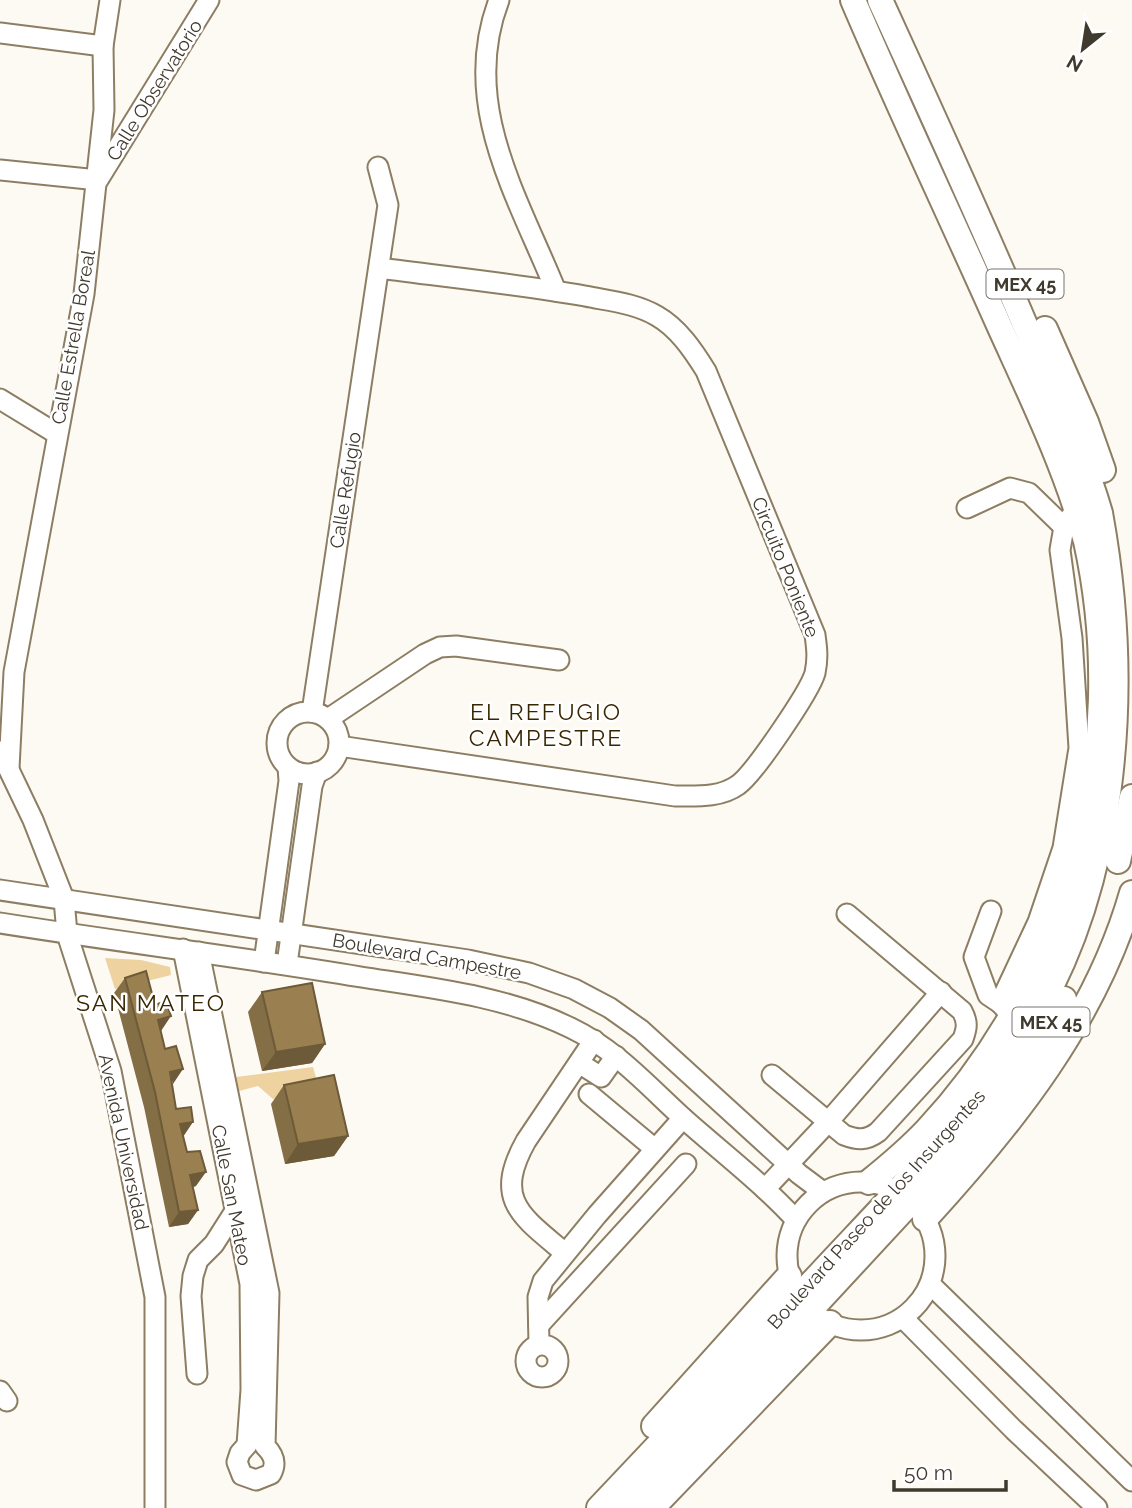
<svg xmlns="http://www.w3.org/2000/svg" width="1132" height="1508" font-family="Raleway,sans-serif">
<rect width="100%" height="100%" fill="#fdfaf4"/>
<g fill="#eed2a0">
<polygon points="105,958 141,960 170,967 171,975 115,989"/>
<polygon points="313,1067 320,1091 273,1099 258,1086 239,1091 236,1077"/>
</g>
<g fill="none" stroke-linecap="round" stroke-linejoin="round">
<g stroke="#8d7e63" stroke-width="23">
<g id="minor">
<path d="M499,0C459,104 518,197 556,291"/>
<polyline points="0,33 103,46"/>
<polyline points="0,170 98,180 209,0"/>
<polyline points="0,399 57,434"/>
<polyline points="967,508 1010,488 1029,493 1064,527"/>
<polyline points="312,712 388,205 378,167"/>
<circle cx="308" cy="743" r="31"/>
<polyline points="328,719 425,654 440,647 456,646 559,660"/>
<path d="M339,746L675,796C696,796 720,798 738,785C754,774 810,691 815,673C818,659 817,649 815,635L706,371C693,350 678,328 657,316C635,303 609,301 585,296C517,284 447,277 379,268"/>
<polyline points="0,751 33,820 64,899 67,934 111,1071 155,1297 155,1508"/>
<polyline points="9,768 14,672 84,294 104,110 103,46 110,0"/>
<polyline points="0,890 468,960 529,973 574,989 610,1008 641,1030 799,1174 823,1192"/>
<polyline points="991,911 974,957 988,995 1000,1003"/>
<path d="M0,923C120,942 241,957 361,977C432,988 506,996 571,1028C615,1049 647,1085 682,1117C720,1151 761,1182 796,1220"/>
<path d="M183,949L250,1284L251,1390L247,1445L240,1453L237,1462L242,1475L256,1480L271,1474C277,1463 274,1455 265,1446L269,1293L199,952"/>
<polyline points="264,962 289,781 288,767"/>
<polyline points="287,964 312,786 317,772"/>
<polyline points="1011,1015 1000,1003 1038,922 1063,848 1079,748 1072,638 1060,550 1064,527 1076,509"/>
<polyline points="579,1063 601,1077 616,1056"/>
<path d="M772,1075L844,1135C857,1140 866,1141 878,1132L963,1039C967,1028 968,1022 962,1011L847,914"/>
<polyline points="589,1094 655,1149"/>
<circle cx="861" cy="1256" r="74"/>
<polyline points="765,1189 828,1122 941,992"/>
<path d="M565,1253C521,1216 493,1200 526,1141L594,1040"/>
<polyline points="930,1284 1132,1481"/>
<polyline points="903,1318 1014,1430 1097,1508"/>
<polyline points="539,1325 686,1164"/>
<polyline points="539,1344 538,1297 543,1281 597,1215 683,1118"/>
<circle cx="542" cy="1361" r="16"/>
<polyline points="197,1374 191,1296 193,1276 198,1260 214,1244 235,1211 241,1210"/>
<polyline points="0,1391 7,1401"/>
</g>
</g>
<g stroke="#8d7e63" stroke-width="28">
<g id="major">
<path d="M853,0C899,108 950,215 998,323C1030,394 1065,465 1086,541C1132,749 1072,975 927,1130C909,1149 889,1166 869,1182"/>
<polyline points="1045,329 1086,422 1103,470"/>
<polyline points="1118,861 1132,797"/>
<path d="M925,1219C1013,1123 1096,1019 1132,893"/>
<polyline points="654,1426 789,1276"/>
<path d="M599,1508C673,1430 747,1351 821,1273C888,1201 959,1130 1015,1048C1119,897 1132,689 1100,513C1084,458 1059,404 1036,351C987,233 933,116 880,0"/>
<path d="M627,1508L951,1158C993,1108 1033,1057 1064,999"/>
<polyline points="652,1508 830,1323"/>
</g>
</g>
<use href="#minor" stroke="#fff" stroke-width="19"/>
<use href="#major" stroke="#fff" stroke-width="24"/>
</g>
<g fill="#846e45">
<polygon points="125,978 161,1031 176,1109 196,1186 193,1187 198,1210 188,1224 169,1227 144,1107 114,993"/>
<polygon points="262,992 325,1044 312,1063 262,1071 248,1012"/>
<polygon points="284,1085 348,1136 334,1156 285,1164 271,1104"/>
</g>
<g fill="#6c5a38">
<polygon points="171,1016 161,1031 158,1020"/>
<polygon points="325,1044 312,1063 262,1071 276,1052"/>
<polygon points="183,1069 173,1084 170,1072"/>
<polygon points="193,1122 183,1137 180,1124"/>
<polygon points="348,1136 334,1156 285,1164 298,1144"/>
<polygon points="206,1172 196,1186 180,1190 190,1175"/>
<polygon points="198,1210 188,1224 169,1227 179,1212"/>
</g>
<g fill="#9a8050" stroke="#6c5a38" stroke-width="2">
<polygon points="146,971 155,1005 166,1001 171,1016 158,1020 165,1049 176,1046 183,1069 170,1072 176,1109 191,1107 193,1122 180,1124 187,1152 200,1151 206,1172 190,1175 198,1210 179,1212 155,1092 125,978"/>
<polygon points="312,983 325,1044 276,1052 262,992"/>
<polygon points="334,1075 348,1136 298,1144 284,1085"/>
</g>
<g text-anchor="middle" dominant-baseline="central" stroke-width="5" stroke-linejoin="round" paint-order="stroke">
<g fill="#fff" stroke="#79746d" stroke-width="2">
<rect x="986.5" y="269.5" width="77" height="29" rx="5"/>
<rect x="1012.5" y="1007.5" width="77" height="29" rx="5"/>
</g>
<g font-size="18" font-weight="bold" fill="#40392e">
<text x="1025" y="284">MEX 45</text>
<text x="1051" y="1022">MEX 45</text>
</g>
<g font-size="19" fill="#40392e" stroke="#fff">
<text transform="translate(154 90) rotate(-58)">Calle Observatorio</text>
<text transform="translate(73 337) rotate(-80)">Calle Estrella Boreal</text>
<text transform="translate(345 490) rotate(-81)">Calle Refugio</text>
<text transform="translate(786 567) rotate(68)">Circuito Poniente</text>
<text transform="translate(427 956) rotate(10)">Boulevard Campestre</text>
<text transform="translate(124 1142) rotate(78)">Avenida Universidad</text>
<text transform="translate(232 1195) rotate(79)">Calle San Mateo</text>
<text transform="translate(876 1209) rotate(-48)">Boulevard Paseo de los Insurgentes</text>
</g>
<g font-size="23" letter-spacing="2" fill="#392600" stroke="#fff">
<text x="546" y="711">EL REFUGIO<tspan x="546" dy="26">CAMPESTRE</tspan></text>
<text x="151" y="1002">SAN MATEO</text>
</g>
</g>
<g transform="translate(1083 49) rotate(210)" stroke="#ffffff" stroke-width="5" paint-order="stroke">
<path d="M0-5L12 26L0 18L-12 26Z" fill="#40392e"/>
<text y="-10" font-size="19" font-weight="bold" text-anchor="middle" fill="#40392e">N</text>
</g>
<path d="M894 1480v10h112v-10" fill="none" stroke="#40392e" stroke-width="3.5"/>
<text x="904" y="1480" font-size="21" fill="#40392e" stroke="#ffffff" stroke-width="5" paint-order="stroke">50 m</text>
</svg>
